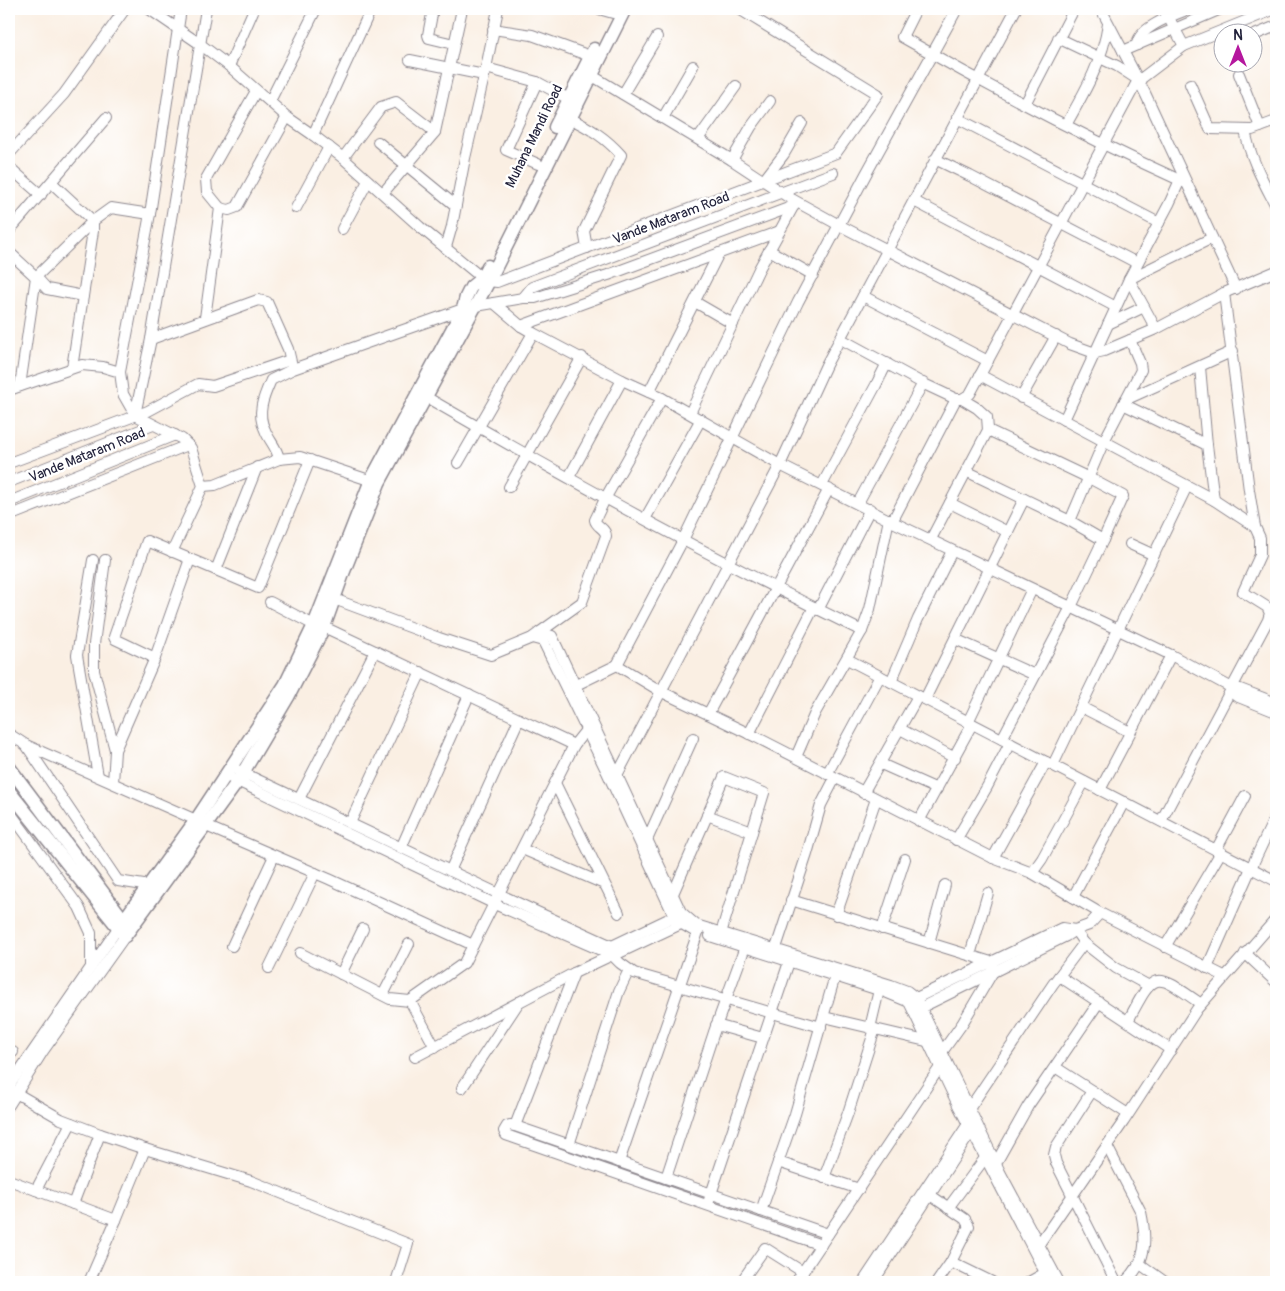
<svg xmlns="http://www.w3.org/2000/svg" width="1285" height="1291" font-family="Pangolin,sans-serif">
<rect width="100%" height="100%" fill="#fff"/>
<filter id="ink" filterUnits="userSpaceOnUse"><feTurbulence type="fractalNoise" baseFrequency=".02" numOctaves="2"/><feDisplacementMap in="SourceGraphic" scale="10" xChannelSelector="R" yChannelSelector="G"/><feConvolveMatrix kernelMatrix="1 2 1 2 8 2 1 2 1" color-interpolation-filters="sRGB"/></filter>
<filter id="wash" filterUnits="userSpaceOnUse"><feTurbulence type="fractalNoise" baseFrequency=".0096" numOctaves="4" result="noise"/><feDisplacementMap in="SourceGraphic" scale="20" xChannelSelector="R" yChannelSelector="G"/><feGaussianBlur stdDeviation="1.12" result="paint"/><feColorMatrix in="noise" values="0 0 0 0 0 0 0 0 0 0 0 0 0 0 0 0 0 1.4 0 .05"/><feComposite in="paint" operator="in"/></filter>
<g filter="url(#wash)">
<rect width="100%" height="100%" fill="#faefe3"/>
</g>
<g filter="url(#ink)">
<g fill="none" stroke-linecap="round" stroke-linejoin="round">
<g stroke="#8e888f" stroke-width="12">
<g id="minor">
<polyline points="149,9 200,44 229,66 287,117 313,135 343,158 420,227 482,278 489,281 497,282 836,153 878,94 739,9"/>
<polyline points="433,9 428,35 429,38 454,44"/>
<polyline points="498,9 486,68 537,82 569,99"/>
<polyline points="599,9 613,13"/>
<path d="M916,9L902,37C994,90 1089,139 1186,183"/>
<polyline points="957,9 866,174 798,302 683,540 617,665 662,692 756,737 993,858 1032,873 1100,913 1224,976"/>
<polyline points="1101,9 1145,93 1236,289"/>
<polyline points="1164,9 1184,46"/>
<polyline points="493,29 532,35 590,56"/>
<polyline points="1252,36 1276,26"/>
<polyline points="1058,38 1117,66 1137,79"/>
<path d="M1137,45C1138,27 1174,15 1189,9"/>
<polyline points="1220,50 1222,49"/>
<polyline points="1123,51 1221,9"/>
<polyline points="410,60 484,75"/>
<polyline points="229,66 254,9"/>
<polyline points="586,72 732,160 788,197 839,225 1070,344 1095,353 1104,351 1156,329 1224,293 1276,271"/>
<polyline points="1239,74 1260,127"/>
<polyline points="1138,81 1184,46 1275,9"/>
<polyline points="537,82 506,150 538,164"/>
<polyline points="1190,84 1210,129 1252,130 1276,121"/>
<polyline points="623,94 657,37"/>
<polyline points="270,101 316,9"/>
<polyline points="1025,104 1074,9"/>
<path d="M569,118C590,128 606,138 621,155L584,231L587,248"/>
<polyline points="663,118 693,66"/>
<polyline points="957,118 1159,223"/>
<path d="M1066,125C1084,93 1103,61 1108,24"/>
<path d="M1245,130C1250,158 1263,181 1276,206"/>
<polyline points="313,135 371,9"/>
<polyline points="698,139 736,86"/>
<polyline points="378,142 456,206"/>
<polyline points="9,154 64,94 125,9"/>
<polyline points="343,158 381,107 396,102 435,132"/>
<polyline points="935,159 970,176 1137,263"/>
<polyline points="732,160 751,127 770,101"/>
<polyline points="9,167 41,195"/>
<polyline points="764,180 784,154 802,123"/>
<polyline points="52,183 93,221 93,231 72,368"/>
<polyline points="383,193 435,132 462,9"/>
<polyline points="914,201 1116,307"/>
<polyline points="220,208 207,192 206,179 256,91"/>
<polyline points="296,208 329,147"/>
<polyline points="150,214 181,9"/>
<polyline points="342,229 368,181"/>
<polyline points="9,231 106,118"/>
<polyline points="446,247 452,226 465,158 486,68"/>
<polyline points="769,250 813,275"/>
<polyline points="9,252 36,277 93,221 111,208 150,214 120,372"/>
<polyline points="36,277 47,289 83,296"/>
<polyline points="863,296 988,361"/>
<polyline points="523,298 532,287 833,173"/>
<polyline points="695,302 733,324"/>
<polyline points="494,303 521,326 533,333 622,380 662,398 780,465 895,523 1171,655 1232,688 1240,689 1276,703"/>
<polyline points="476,306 523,298 535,298 608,275 794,206"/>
<polyline points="205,318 220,208 229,210 237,207 287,117"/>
<polyline points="1108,324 1144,307"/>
<polyline points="521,326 780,231"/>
<polyline points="1156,329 1129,279 1212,238"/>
<polyline points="151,339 258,300 267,302 288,349 292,366"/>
<polyline points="841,339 924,384 956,399 962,399 977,408 987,417 988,430 931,539"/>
<polyline points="1200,367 1207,445"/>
<polyline points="980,375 1214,500 1255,527"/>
<polyline points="20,386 36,277"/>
<polyline points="9,390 82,365 103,367 120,372 123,394 135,415 182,439 191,448 203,486 172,552"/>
<polyline points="649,392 719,253"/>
<path d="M426,397C569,480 714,559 862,631"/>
<polyline points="1021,398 1056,336"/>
<polyline points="962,399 970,394 1138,80"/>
<polyline points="1125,400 1233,351"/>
<polyline points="1123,404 1207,445 1214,500"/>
<polyline points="690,413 759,269 794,205"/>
<polyline points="135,415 151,339 206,9"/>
<polyline points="1064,420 1129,279 1169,204 1180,180"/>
<polyline points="988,430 1089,478 1123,496 1103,540"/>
<path d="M279,459C277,447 269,441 265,430C256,413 264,396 271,380L293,369L463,309"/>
<polyline points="9,463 148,411 198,384 213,386 290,360"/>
<polyline points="458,463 533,333"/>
<polyline points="966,471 1070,521 1103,540 1071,607 1002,739"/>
<polyline points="569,477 622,380"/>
<polyline points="9,482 153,425"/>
<polyline points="822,485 876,385 887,363"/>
<polyline points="203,486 215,485 279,459 300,457 378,483"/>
<polyline points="509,487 582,357"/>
<polyline points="9,502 175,435"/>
<polyline points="858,503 923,383"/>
<polyline points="950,503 1008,532"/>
<polyline points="9,516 188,445"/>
<polyline points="645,519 701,419"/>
<polyline points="1070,521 1104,441 1141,370 1140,363 1130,340"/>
<polyline points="892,522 956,399"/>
<polyline points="1130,544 1154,555"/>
<polyline points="93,560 77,655 98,776"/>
<polyline points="105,560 94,644 94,671 115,750"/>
<polyline points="216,570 257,467"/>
<polyline points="334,599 439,638 491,655 532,638 540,632 552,636 681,912 696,925 891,985 907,991 916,998 1000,1172 1059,1282"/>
<polyline points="270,602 314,625"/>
<polyline points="818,610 870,509"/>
<polyline points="324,627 574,745"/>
<path d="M540,632L582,602L606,536C606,528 596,527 595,520L606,497L662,398"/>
<polyline points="532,638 543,641 607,772 674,916 682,924 694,931"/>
<polyline points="955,639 1035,675"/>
<polyline points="155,658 115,639 114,637 147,541 190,559"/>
<polyline points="847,659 1276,881"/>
<polyline points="891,682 918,619 952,551"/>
<polyline points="576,685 617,665"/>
<polyline points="1232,688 1236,696 1276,712"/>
<polyline points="925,699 1024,499"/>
<polyline points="1081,707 1130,732"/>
<polyline points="708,714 829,489"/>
<polyline points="968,722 1032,589"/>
<polyline points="900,729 955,758"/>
<polyline points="9,734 26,745 118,881 150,886"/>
<polyline points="749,734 814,607"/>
<polyline points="26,745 196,820"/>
<polyline points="796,757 815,713 862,631 870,609 889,519"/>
<polyline points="881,764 937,789"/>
<polyline points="1053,765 1187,486"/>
<polyline points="237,770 537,912 612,946 679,914"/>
<polyline points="827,774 880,676"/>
<polyline points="231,778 499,906 612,955 619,953 685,922"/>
<polyline points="615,779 780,465 826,365 1016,9"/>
<polyline points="113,783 115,750 155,658 190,559 258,588 310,460"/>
<polyline points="555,783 619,913"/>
<polyline points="1100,790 1171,655"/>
<polyline points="863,793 918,696"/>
<polyline points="299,799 375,651"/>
<polyline points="9,811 79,907 91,933 91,967"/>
<polyline points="707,815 752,832"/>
<polyline points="919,821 972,724"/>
<polyline points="1161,821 1268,620 1270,613 1267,607 1243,592 1260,555 1260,538 1255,527 1249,490 1224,293"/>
<polyline points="350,823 421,672"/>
<polyline points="206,826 329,879 473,945"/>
<polyline points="647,840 693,738"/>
<polyline points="956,840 987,787 1010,743"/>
<polyline points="401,848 469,695"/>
<polyline points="522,849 604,884"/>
<polyline points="1216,850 1245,796"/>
<polyline points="993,858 1046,762"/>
<polyline points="450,871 519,719"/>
<polyline points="1032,873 1042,859 1084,782"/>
<polyline points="672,896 724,777 764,793 721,933"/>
<polyline points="1073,897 1124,802"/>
<polyline points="791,900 991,962 994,970 962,1024 942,1052"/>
<polyline points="836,915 876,799"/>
<polyline points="882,929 905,859"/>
<polyline points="710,936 885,992 909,1002 959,1107 1050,1282"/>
<polyline points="929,943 945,885"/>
<polyline points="1084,943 1116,968 1149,986"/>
<polyline points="232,946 274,856"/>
<polyline points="1165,947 1221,852"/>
<polyline points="776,948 807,854 821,805 835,778"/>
<polyline points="300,953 390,999 410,1001 464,963 574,745 586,730 592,728"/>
<polyline points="1245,953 1276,982"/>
<polyline points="612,955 620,963 634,973 821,1027"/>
<polyline points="970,955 988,893"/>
<polyline points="269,968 315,873"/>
<polyline points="1207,968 1251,868 1276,815"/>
<polyline points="341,974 363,929"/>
<polyline points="1059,976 1171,1050"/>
<polyline points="383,995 409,944"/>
<polyline points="410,1001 435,1047"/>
<polyline points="910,1001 1062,928 1075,930 1084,943 1053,984 969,1109"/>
<polyline points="914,1011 1066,936 1075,930 1089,925 1100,913"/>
<polyline points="824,1017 926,1041"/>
<path d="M1128,1021C1155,970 1154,971 1201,1004"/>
<polyline points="716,1025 763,1038"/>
<polyline points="870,1028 879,990"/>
<polyline points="9,1050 13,1052"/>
<polyline points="415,1057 574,973"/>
<polyline points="1055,1067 1128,1114"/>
<polyline points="9,1086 118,928"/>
<polyline points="462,1088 519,1002"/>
<polyline points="9,1089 61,1119 100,1134 145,1149 251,1181 408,1244 396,1282"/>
<polyline points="1092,1091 1056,1147 1054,1155 1056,1163 1116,1282"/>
<polyline points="9,1105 43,1051 125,936"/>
<polyline points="515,1126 574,973 612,955 612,952"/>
<polyline points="569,1145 619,991 629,970"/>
<path d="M1107,1146L1141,1212C1147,1240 1147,1262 1125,1282"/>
<polyline points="619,1162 698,932"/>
<polyline points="778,1162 859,1189"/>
<polyline points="996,1163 1028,1106 1099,1002"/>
<polyline points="666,1178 714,1032 745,947"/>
<polyline points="824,1178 848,1113 875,1029"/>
<polyline points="9,1180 116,1220 145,1149"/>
<polyline points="36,1190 71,1123"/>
<polyline points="930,1195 965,1219 969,1226 951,1262 992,1282"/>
<polyline points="709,1200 789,962"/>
<polyline points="73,1204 100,1134"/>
<polyline points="948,1208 985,1158"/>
<polyline points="761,1211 795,1114 835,976"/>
<polyline points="1039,1244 1124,1121 1197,1009 1276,919"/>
<polyline points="821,1245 506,1135 504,1131 507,1126 510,1125 515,1126 828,1234"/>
<polyline points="1140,1264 1165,1282"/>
<polyline points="89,1282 116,1220"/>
<polyline points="741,1282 765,1248 803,1272"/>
<polyline points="796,1282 942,1064"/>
<polyline points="863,1282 970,1121"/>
<polyline points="873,1282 975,1126"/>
<polyline points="937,1282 951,1262"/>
<polyline points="1029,1282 1045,1273"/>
</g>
</g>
<g stroke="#8e888f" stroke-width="15">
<g id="major">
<polyline points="555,127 594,49"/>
<polyline points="9,767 129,927"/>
<polyline points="9,791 125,936 238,781 288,697 324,627 344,571 379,483 489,281 625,9"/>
<polyline points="118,928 196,820 285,685 314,625 371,480 463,309 466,297 471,287 482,278 488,266"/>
</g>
</g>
<use href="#minor" stroke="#fff" stroke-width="10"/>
<use href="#major" stroke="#fff" stroke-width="12"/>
</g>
</g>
<g text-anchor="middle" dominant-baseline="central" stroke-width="5" stroke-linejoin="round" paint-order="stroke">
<g font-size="14" fill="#22223b" stroke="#fff">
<text transform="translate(534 136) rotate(-64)">Muhana Mandi Road</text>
<text transform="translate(671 218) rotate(-21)">Vande Mataram Road</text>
<text transform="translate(87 455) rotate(-22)">Vande Mataram Road</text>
</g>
</g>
<rect width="1285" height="1291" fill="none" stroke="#fff" stroke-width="30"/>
<g transform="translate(1238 48)"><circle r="24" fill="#ffffff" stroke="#a7a7b1"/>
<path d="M0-4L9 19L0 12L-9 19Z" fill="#b5179e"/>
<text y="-8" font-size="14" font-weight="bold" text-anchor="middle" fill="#22223b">N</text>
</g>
</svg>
